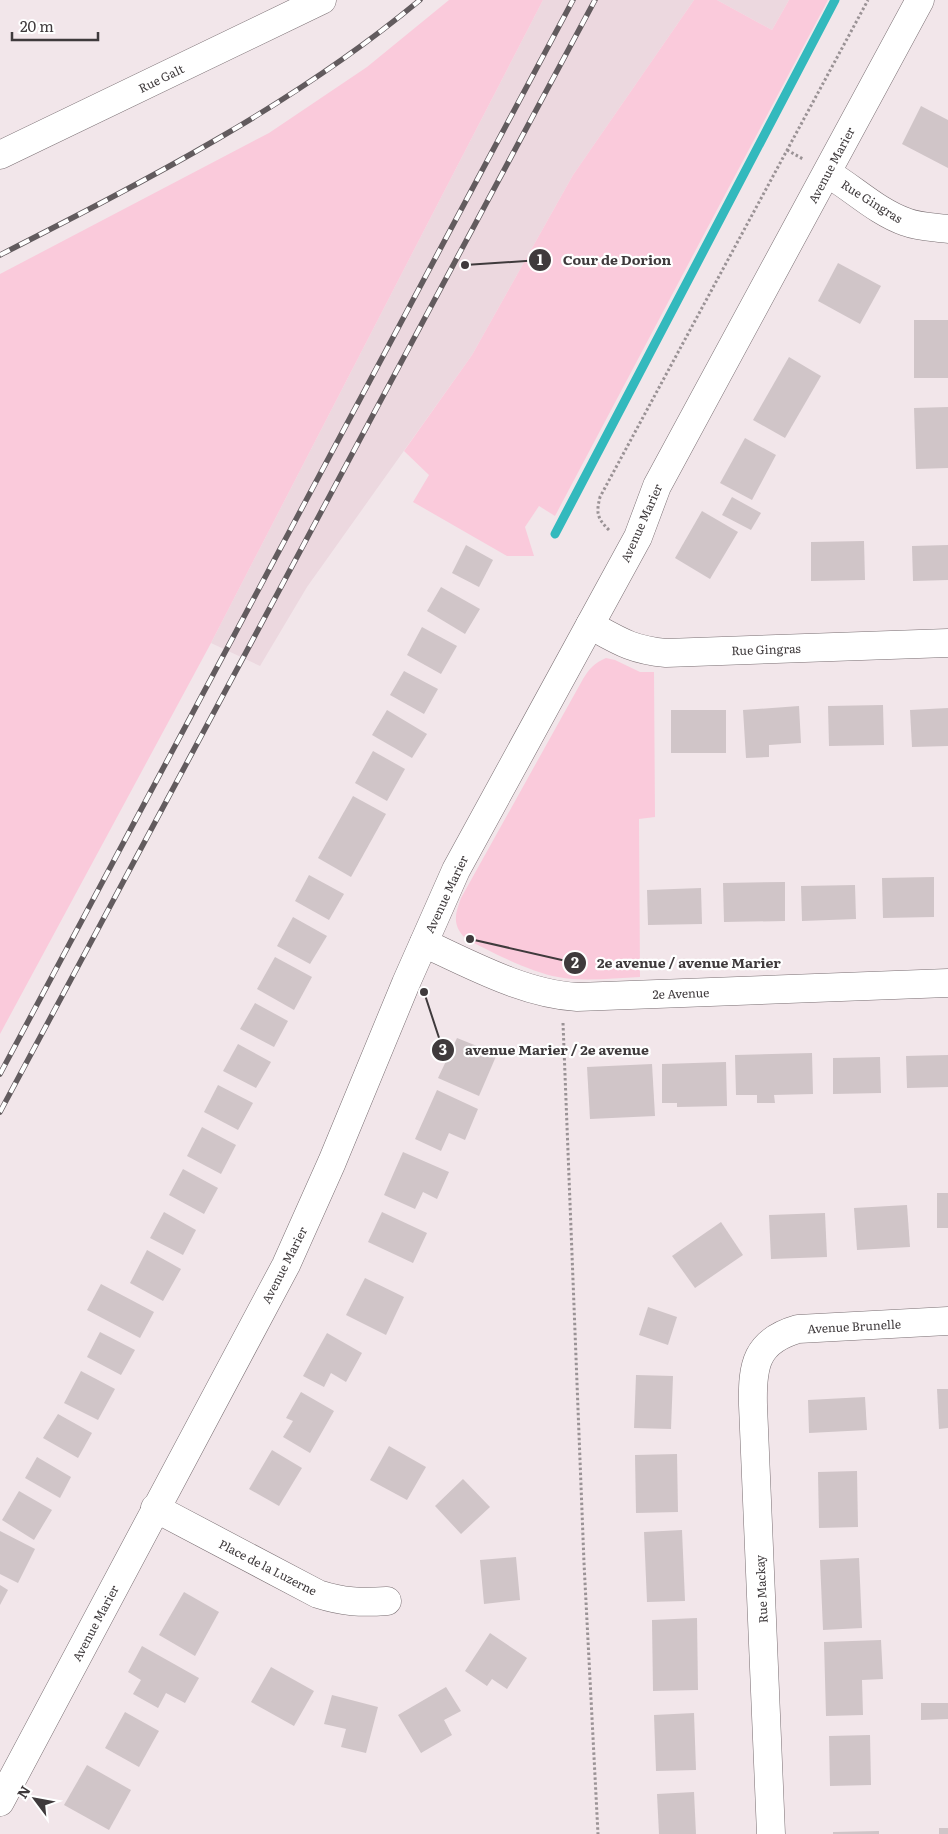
<svg xmlns="http://www.w3.org/2000/svg" width="948" height="1834" font-family="Literata,serif">
<rect width="100%" height="100%" fill="#f2e6ea"/>
<g fill="#ecd8df">
<polygon points="543,0 694,0 573,175 472,355 307,587 260,666 211,643"/>
<polygon points="717,0 789,0 772,30"/>
</g>
<g fill="#facadb">
<polygon points="449,0 543,0 211,643 0,1034 0,274 269,133 367,67"/>
<polygon points="694,0 717,0 772,30 789,0 828,0 555,516 539,506 525,527 534,556 507,556 413,502 429,475 404,451 472,355 573,175"/>
<path d="M606,658L615,660L640,672H654L655,817L639,819L640,977C613,978 584,982 558,977C531,972 490,952 465,938C452,925 455,914 461,898L583,679C589,669 594,663 606,658Z"/>
</g>
<g fill="none" stroke-linecap="round" stroke-linejoin="round">
<polyline stroke="#33b9bd" stroke-width="9" points="555,534 835,0"/>
</g>
<g fill="#d0c5c8">
<polygon points="921,106 948,120 948,168 902,144"/>
<polygon points="838,263 881,286 860,324 818,301"/>
<rect x="914" y="320" width="34" height="58"/>
<polygon points="789,357 821,376 785,438 753,420"/>
<polygon points="948,407 948,468 916,469 914,408"/>
<polygon points="745,438 776,455 752,500 720,483"/>
<polygon points="732,497 761,513 751,530 722,515"/>
<polygon points="702,511 738,532 710,579 675,558"/>
<polygon points="864,541 865,580 811,581 811,542"/>
<polygon points="466,545 493,560 479,587 452,573"/>
<polygon points="948,545 948,580 913,581 912,546"/>
<polygon points="441,587 480,609 465,634 427,611"/>
<polygon points="422,627 457,646 441,674 407,655"/>
<polygon points="404,671 438,689 424,714 390,695"/>
<polygon points="883,705 884,745 829,746 828,706"/>
<polygon points="799,706 801,743 769,745 769,757 746,758 743,710"/>
<polygon points="948,708 948,746 912,747 910,710"/>
<polygon points="387,710 427,734 412,758 372,735"/>
<rect x="671" y="710" width="55" height="43"/>
<polygon points="373,751 405,769 387,801 355,783"/>
<polygon points="353,796 386,814 351,877 318,858"/>
<polygon points="309,875 344,894 329,920 295,901"/>
<polygon points="934,877 934,917 883,918 882,878"/>
<polygon points="785,882 785,921 724,922 723,883"/>
<polygon points="855,885 856,919 802,921 801,886"/>
<polygon points="701,888 702,924 648,925 647,890"/>
<polygon points="293,917 327,936 310,964 277,946"/>
<polygon points="275,957 312,977 294,1010 257,989"/>
<polygon points="255,1003 288,1021 274,1047 240,1029"/>
<polygon points="457,1038 497,1054 479,1096 438,1078"/>
<polygon points="238,1044 271,1062 256,1088 223,1071"/>
<polygon points="812,1053 813,1094 774,1095 775,1103 757,1103 757,1095 736,1095 735,1055"/>
<polygon points="948,1055 948,1087 907,1088 906,1056"/>
<polygon points="880,1057 881,1093 833,1094 833,1058"/>
<polygon points="726,1062 727,1106 677,1107 677,1103 662,1103 662,1064"/>
<polygon points="652,1064 655,1116 590,1119 587,1067"/>
<polygon points="218,1085 253,1103 238,1130 204,1112"/>
<polygon points="437,1090 478,1109 465,1140 449,1133 441,1151 415,1139"/>
<polygon points="202,1127 236,1145 221,1174 187,1156"/>
<polygon points="403,1152 449,1172 437,1199 423,1192 415,1209 384,1195"/>
<polygon points="183,1169 218,1188 204,1214 169,1195"/>
<rect x="937" y="1193" width="11" height="35"/>
<polygon points="907,1205 910,1247 857,1250 854,1208"/>
<polygon points="164,1212 196,1230 183,1255 150,1238"/>
<polygon points="382,1212 427,1233 413,1263 368,1242"/>
<polygon points="825,1213 827,1257 771,1259 769,1215"/>
<polygon points="721,1222 743,1255 695,1288 672,1256"/>
<polygon points="147,1250 181,1269 163,1301 130,1283"/>
<polygon points="365,1278 404,1297 386,1335 346,1315"/>
<polygon points="101,1284 154,1312 140,1338 87,1310"/>
<polygon points="648,1307 677,1317 668,1345 639,1335"/>
<polygon points="100,1332 135,1350 121,1375 87,1357"/>
<polygon points="327,1333 362,1353 346,1382 331,1373 324,1387 303,1376"/>
<polygon points="81,1371 115,1389 98,1420 64,1403"/>
<polygon points="636,1375 673,1376 671,1429 634,1428"/>
<polygon points="937,1389 948,1389 948,1428 939,1429"/>
<polygon points="301,1392 334,1411 310,1453 283,1437 293,1421 286,1418"/>
<polygon points="865,1397 867,1430 809,1433 808,1400"/>
<polygon points="58,1414 92,1433 78,1458 43,1438"/>
<polygon points="389,1446 426,1467 407,1500 370,1480"/>
<polygon points="272,1450 302,1468 279,1506 249,1489"/>
<polygon points="677,1454 678,1512 636,1513 635,1455"/>
<polygon points="37,1457 71,1477 60,1498 25,1478"/>
<polygon points="857,1471 858,1527 819,1528 818,1472"/>
<polygon points="463,1479 490,1507 461,1534 435,1506"/>
<polygon points="19,1491 52,1510 34,1540 2,1520"/>
<polygon points="682,1530 685,1601 647,1602 644,1532"/>
<polygon points="0,1531 35,1549 18,1583 0,1574"/>
<polygon points="516,1557 520,1600 484,1604 480,1560"/>
<polygon points="859,1558 862,1628 823,1630 820,1560"/>
<polygon points="0,1585 8,1590 0,1605"/>
<polygon points="184,1592 219,1612 195,1656 159,1635"/>
<polygon points="697,1618 698,1690 653,1691 652,1620"/>
<polygon points="490,1633 527,1658 507,1689 492,1679 487,1686 465,1671"/>
<polygon points="881,1640 883,1679 862,1680 863,1715 826,1716 824,1642"/>
<polygon points="142,1646 199,1678 185,1703 166,1693 158,1708 133,1694 141,1680 128,1672"/>
<polygon points="271,1667 314,1691 294,1726 251,1702"/>
<polygon points="446,1687 461,1711 444,1720 452,1735 421,1753 398,1715"/>
<polygon points="332,1695 378,1707 366,1753 341,1747 346,1729 324,1724"/>
<polygon points="921,1703 948,1703 948,1719 921,1720"/>
<polygon points="125,1712 159,1731 139,1767 105,1748"/>
<polygon points="694,1713 696,1770 656,1771 654,1715"/>
<polygon points="870,1735 871,1785 830,1786 829,1736"/>
<polygon points="87,1765 131,1790 109,1830 64,1805"/>
<polygon points="694,1792 696,1834 659,1834 657,1794"/>
<rect x="939" y="1828" width="9" height="6"/>
<polygon points="879,1831 879,1834 833,1834 833,1832"/>
</g>
<g fill="none" stroke-linecap="round" stroke-linejoin="round">
<g stroke="#796e72" stroke-width="29">
<g id="minor">
<polyline points="0,155 322,0"/>
<path d="M827,173C853,188 877,212 906,222C919,227 934,227 948,229"/>
<path d="M590,625C619,641 632,650 666,653L948,643"/>
<path d="M424,943C471,965 525,994 577,997L948,983"/>
<path d="M155,1508L318,1594C343,1602 361,1603 387,1601"/>
<polyline points="0,1802 286,1265 332,1162 406,983 456,870 638,537 657,486 920,0"/>
<path d="M771,1834L753,1405C752,1365 756,1341 798,1329L948,1321"/>
</g>
</g>
<g stroke="#9a9295" stroke-width="3" stroke-dasharray="2.5 2.5" stroke-linecap="butt">
<polyline points="787,150 803,159"/>
<path d="M609,530C597,518 596,513 600,497L868,0"/>
<polyline points="563,1023 584,1563 598,1834"/>
</g>
<use href="#minor" stroke="#fff" stroke-width="28"/>
<g stroke="#625b5e" stroke-width="5.5">
<g id="rail">
<path d="M0,255C145,181 294,105 420,0"/>
<polyline points="0,1074 573,0"/>
<polyline points="0,1112 595,0"/>
</g>
</g>
<use href="#rail" stroke="#fff" stroke-width="4" stroke-dasharray="11" stroke-linecap="butt"/>
</g>
<g text-anchor="middle" dominant-baseline="central" stroke-width="4.5" stroke-linejoin="round" paint-order="stroke">
<g font-size="12" fill="#3f3a3c" stroke="#fff">
<text transform="translate(161 78) rotate(-26)">Rue Galt</text>
<text transform="translate(831 165) rotate(-62)">Avenue Marier</text>
<text transform="translate(872 201) rotate(32)">Rue Gingras</text>
<text transform="translate(641 523) rotate(-66)">Avenue Marier</text>
<text transform="translate(766 649) rotate(-2)">Rue Gingras</text>
<text transform="translate(446 894) rotate(-65)">Avenue Marier</text>
<text transform="translate(681 993) rotate(-2)">2e Avenue</text>
<text transform="translate(284 1265) rotate(-63)">Avenue Marier</text>
<text transform="translate(854 1326) rotate(-3)">Avenue Brunelle</text>
<text transform="translate(268 1567) rotate(27)">Place de la Luzerne</text>
<text transform="translate(761 1589) rotate(-93)">Rue Mackay</text>
<text transform="translate(95 1623) rotate(-62)">Avenue Marier</text>
</g>
</g>
<path fill="none" stroke="#3f3a3c" stroke-width="2" d="M465 265L540 260M470 939L575 963M424 992L443 1050"/>
<g fill="#3f3a3c" stroke="#fff" stroke-width="2">
<circle cx="465" cy="265" r="5"/>
<circle cx="470" cy="939" r="5"/>
<circle cx="424" cy="992" r="5"/>
<circle cx="540" cy="260" r="12"/>
<circle cx="575" cy="963" r="12"/>
<circle cx="443" cy="1050" r="12"/>
</g>
<g font-size="15" text-anchor="middle" font-weight="bold" fill="#fff">
<text x="540" y="265">1</text>
<text x="575" y="968">2</text>
<text x="443" y="1055">3</text>
</g>
<g font-size="14" text-anchor="middle" font-weight="bold" fill="#3f3a3c" stroke="#fff" stroke-width="4.5" stroke-linejoin="round" paint-order="stroke">
<text x="617" y="265">Cour de Dorion</text>
<text x="689" y="968">2e avenue / avenue Marier</text>
<text x="557" y="1055">avenue Marier / 2e avenue</text>
</g>
<g transform="translate(35 1799) rotate(302)" stroke="#ffffff" stroke-width="4" paint-order="stroke">
<path d="M0-4L9 19L0 12L-9 19Z" fill="#3f3a3c"/>
<text y="-8" font-size="14" font-weight="bold" text-anchor="middle" fill="#3f3a3c">N</text>
</g>
<path d="M12 32v8h86v-8" fill="none" stroke="#3f3a3c" stroke-width="2.5"/>
<text x="20" y="32" font-size="15" fill="#3f3a3c" stroke="#ffffff" stroke-width="4" paint-order="stroke">20 m</text>
</svg>
